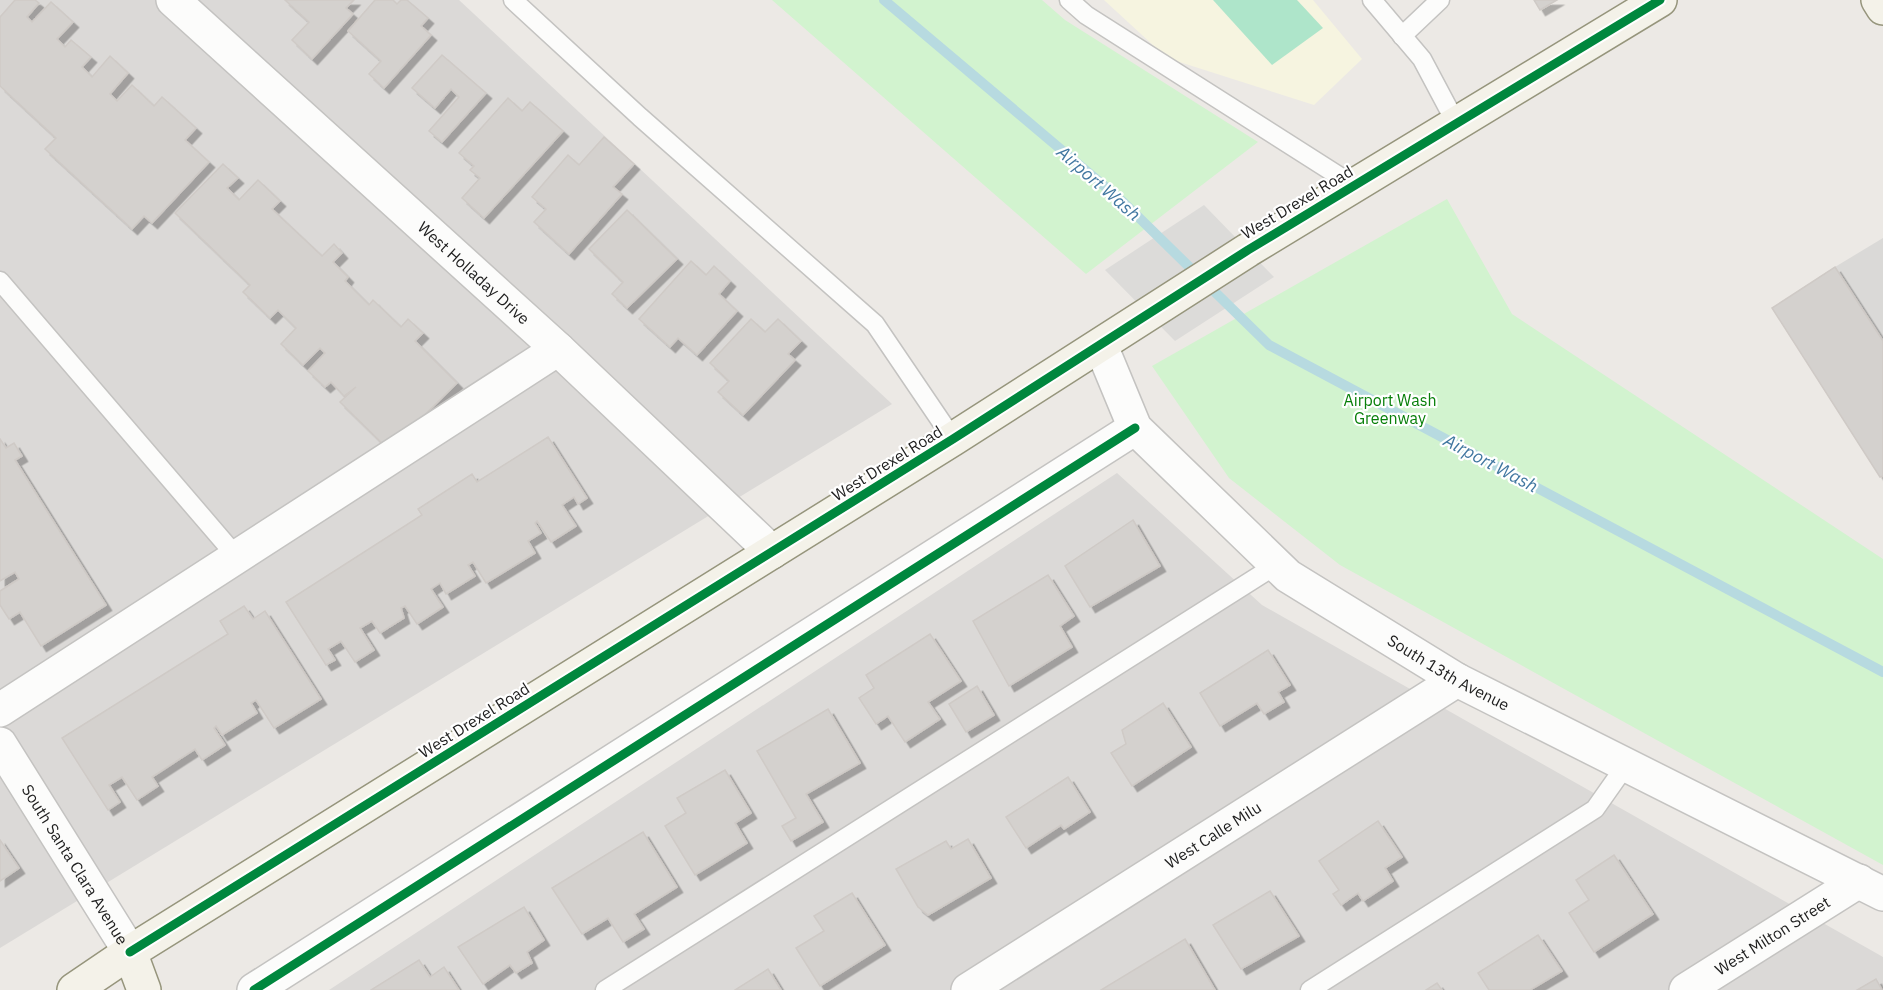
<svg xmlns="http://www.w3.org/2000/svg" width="1883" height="990" font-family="'IBM Plex Sans',sans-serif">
<defs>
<filter id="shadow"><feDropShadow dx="5.5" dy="5.5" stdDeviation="0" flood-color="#0004"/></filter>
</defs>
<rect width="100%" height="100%" fill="#ece9e5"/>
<g fill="#dbd9d7">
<polygon points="0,0 459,0 892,404 0,948"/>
<polygon points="1117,473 1262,605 1883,957 1883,990 329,990"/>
</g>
<polygon fill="#f6f4e0" points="1104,0 1313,0 1362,59 1314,105 1167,58"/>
<g fill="#d2f3cf">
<polygon points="772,0 1042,0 1065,20 1258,142 1086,274"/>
<polygon points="1447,199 1512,314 1883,559 1883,865 1340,565 1229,478 1152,366"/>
</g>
<polygon fill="#aee5ca" points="1213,0 1297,0 1323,28 1272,65"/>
<polygon fill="#dad9d7" points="1883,238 1883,341 1835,267"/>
<polygon fill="#dcdbd9" points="1204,205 1274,277 1175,341 1105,270"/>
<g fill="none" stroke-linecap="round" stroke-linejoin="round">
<polyline stroke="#b7dae0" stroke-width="10" points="884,0 1122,201 1269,345 1883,672"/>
</g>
<g fill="#d4d1ce" stroke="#cfcac6" stroke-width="1.5" filter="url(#shadow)">
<polygon points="15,0 35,0 39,3 27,17 32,22 51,2 73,22 57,39 65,47 71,40 91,57 82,67 92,77 110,56 128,73 110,94 117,101 132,85 154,106 162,97 196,128 185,140 209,162 152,223 144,216 132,229 45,149 56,138 0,86 0,17"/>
<polygon points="285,0 354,0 346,8 353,14 312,59 292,40 309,22"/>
<polygon points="375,0 393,0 397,4 401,0 407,0 428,18 421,26 431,35 384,88 369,74 381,61 348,31"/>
<polygon points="1534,0 1557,0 1540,10"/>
<polygon points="442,55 486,93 442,142 429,131 459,97 451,89 435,108 412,88"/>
<polygon points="508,98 522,111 530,102 563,131 484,218 462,198 480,178 470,170 474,166 459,153"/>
<polygon points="604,137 634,164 613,187 622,194 569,254 534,222 546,209 532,197 568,155 579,165"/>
<polygon points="223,164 238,178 227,188 239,200 258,180 280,201 272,209 322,256 334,244 342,253 333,262 348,277 345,281 369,305 373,300 401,327 408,319 423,333 415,341 457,383 389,450 340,402 356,387 344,396 331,382 325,387 308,371 325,353 320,348 303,365 281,344 296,328 278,310 270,318 243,292 250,285 175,213"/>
<polygon points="627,210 677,259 627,308 612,294 623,282 589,249"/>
<polygon points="691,261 706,275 714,266 730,281 719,294 737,311 697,355 678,338 670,347 639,319"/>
<polygon points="1835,267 1883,341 1883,476 1880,477 1772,308"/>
<polygon points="751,319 765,332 778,319 801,341 788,354 795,360 743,415 718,392 729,381 710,363"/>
<polygon points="548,437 587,498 578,504 574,497 562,505 576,526 551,542 537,521 535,523 541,533 528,541 535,553 486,583 473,562 468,565 475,576 446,594 440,583 431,589 443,607 417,624 405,606 401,608 404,618 380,633 372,621 360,628 374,650 355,662 341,641 328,649 335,660 326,665 286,602 422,515 418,509 472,474 477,482"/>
<polygon points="0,439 6,448 14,443 22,456 15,460 106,605 41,646 20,612 9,619 0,605 0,591 19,579 15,572 0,581"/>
<polygon points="1133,520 1160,566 1090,607 1065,566"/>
<polygon points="1048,575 1074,616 1060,626 1072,647 1009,686 973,621"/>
<polygon points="244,606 253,619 265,611 321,699 274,728 256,700 251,703 257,713 222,735 216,726 214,728 225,745 202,760 195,749 152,777 158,786 137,800 122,777 109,785 120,802 108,810 62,738 228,634 220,621"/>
<polygon points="930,634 961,681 928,702 940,719 905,742 888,716 876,724 859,698 874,688 866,675"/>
<polygon points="1268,650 1290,685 1278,692 1284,702 1264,714 1257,703 1220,726 1200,693"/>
<polygon points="977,686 994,715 966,732 949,704"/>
<polygon points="1163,703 1191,747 1132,786 1111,753 1126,744 1122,730"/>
<polygon points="828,709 860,763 806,794 823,822 791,841 782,826 796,818 757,751"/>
<polygon points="725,770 751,813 735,823 747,843 695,875 665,826 686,813 677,798"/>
<polygon points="1068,777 1090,812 1064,829 1061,825 1026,848 1006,817"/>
<polygon points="1378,821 1402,857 1385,868 1393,881 1363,901 1358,893 1341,905 1333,894 1339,890 1319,861"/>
<polygon points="643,832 677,887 634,914 644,929 623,942 608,918 582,934 552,888"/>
<polygon points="968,839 991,878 928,915 918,907 896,869 946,841 951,849"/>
<polygon points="0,840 19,868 0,881"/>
<polygon points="1614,855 1653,914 1594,952 1569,913 1589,900 1576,880"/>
<polygon points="1270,891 1299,936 1241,969 1213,925"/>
<polygon points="852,893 885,945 820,986 796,948 824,931 814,916"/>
<polygon points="524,907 544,940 527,952 532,963 516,973 510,965 483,984 458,947"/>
<polygon points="1538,935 1562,971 1530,990 1489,990 1478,973"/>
<polygon points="1185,939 1215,990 1101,990"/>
<polygon points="419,960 430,977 444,967 459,990 371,990"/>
<polygon points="768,969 781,990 735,990"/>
<polygon points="1876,979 1882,990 1857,990"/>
<polygon points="1437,983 1442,990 1426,990"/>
</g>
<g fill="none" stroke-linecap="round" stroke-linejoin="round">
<g stroke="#c4c3c1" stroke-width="21">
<g id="lane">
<polyline points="513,0 640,117 875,324 953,439"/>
<polyline points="1069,0 1086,15 1353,185"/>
<polyline points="1372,0 1422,59 1456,123"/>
<polyline points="1402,36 1440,0"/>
<polyline points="0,281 236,556"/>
<polyline points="605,990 1276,565"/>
<polyline points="1310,990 1595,809 1626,765"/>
</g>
</g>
<g stroke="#c4c3c1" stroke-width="36">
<g id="street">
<path id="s1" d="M173,0L558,349L772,552"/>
<path id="s2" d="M1101,346L1135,428L1288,576L1457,680L1883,894"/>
<polyline points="0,710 558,349"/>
<path id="s3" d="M0,744L130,952"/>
<polyline points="254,990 1135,428"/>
<path id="s4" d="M968,990L1457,680"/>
<path id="s5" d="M1686,990L1859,881"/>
</g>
</g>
<g stroke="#96957c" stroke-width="36">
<g id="secondary">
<polyline points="1878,0 1883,8"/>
<polyline points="130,952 144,990"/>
<polyline points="74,990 130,952 953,439 1248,250 1660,0"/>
</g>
</g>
<use href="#lane" stroke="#fcfcfb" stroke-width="18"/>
<use href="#street" stroke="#fcfcfb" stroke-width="33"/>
<use href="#secondary" stroke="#f4f2e9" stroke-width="33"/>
<g stroke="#fff" stroke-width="13">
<g id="cycleway">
<polyline points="130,952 953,439 1248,250 1660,0"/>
<polyline points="254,990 1135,428"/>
</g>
</g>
<use href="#cycleway" stroke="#00873e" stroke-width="9"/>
</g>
<g text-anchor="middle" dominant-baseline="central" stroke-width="4.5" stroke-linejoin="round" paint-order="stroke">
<g font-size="16" fill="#1d1d1d" stroke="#fff">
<text transform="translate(1297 202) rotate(-31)">West Drexel Road</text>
<text stroke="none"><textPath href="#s1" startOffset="406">West Holladay Drive</textPath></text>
<text transform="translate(887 463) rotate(-32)">West Drexel Road</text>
<text stroke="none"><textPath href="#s2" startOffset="489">South 13th Avenue</textPath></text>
<text transform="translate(474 720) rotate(-32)">West Drexel Road</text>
<text stroke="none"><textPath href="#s4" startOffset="290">West Calle Milu</textPath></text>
<text stroke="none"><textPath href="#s3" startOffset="142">South Santa Clara Avenue</textPath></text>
<text stroke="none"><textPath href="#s5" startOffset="102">West Milton Street</textPath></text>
</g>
<g font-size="16" fill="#077f09" stroke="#fff">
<text x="1390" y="400">Airport Wash<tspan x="1390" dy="18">Greenway</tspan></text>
</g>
<g font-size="18" font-style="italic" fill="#4177a0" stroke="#fff">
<text transform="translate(1099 183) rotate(41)">Airport Wash</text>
<text transform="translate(1491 463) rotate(28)">Airport Wash</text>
</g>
</g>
</svg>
